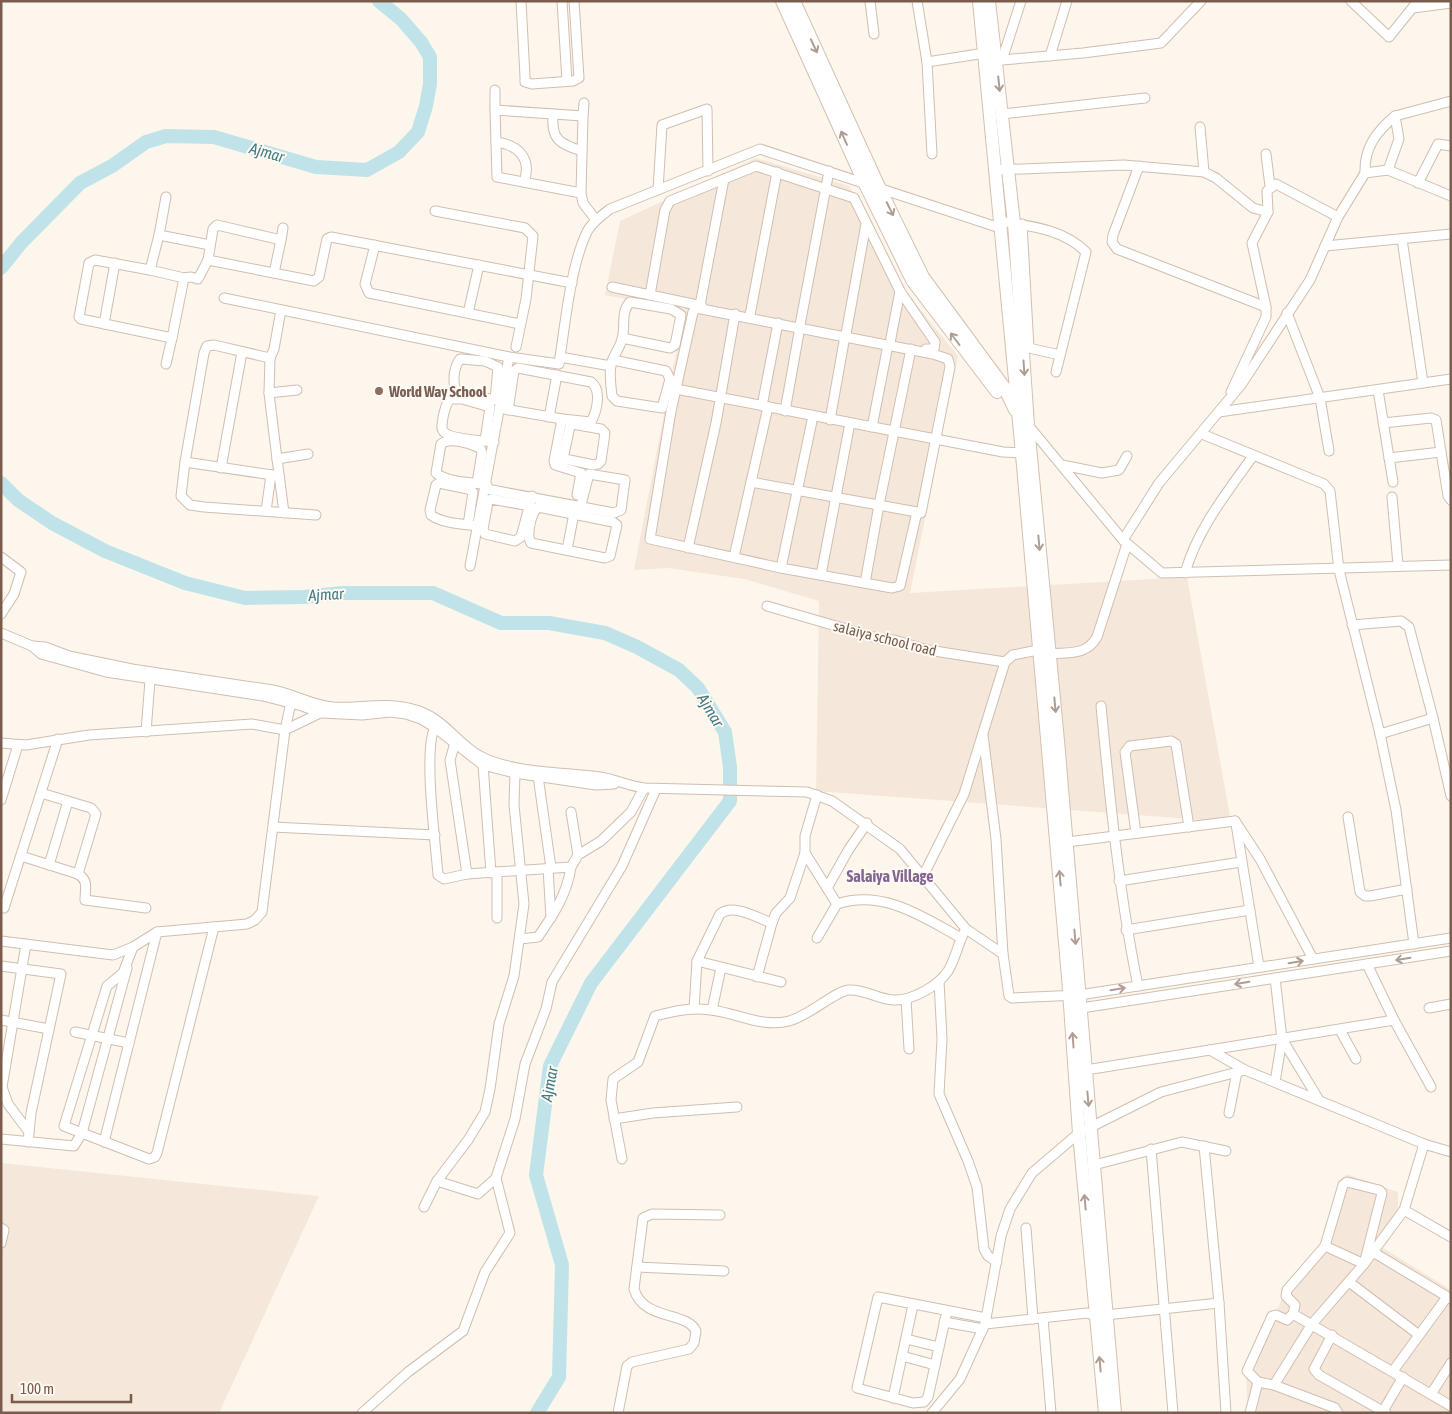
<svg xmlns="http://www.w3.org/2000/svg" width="1452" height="1414" font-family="'Asap Condensed',sans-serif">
<rect width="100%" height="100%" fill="#fdf6ec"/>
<g fill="#f5e8da">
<polygon points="756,158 849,186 902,287 958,356 910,593 1187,577 1231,822 816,791 819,601 744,579 668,568 634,570 684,310 605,295 620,221"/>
<polygon points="1,1163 319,1196 219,1413 1,1413"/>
<polygon points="1346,1174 1398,1192 1398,1209 1375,1243 1451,1290 1451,1413 1248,1413 1246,1376 1283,1297 1325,1245"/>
</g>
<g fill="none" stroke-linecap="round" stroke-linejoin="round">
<g stroke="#bfe3e8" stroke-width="14">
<polyline points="1,268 21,243 80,183 112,166 146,142 166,136 214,137 316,167 367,170 399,152 418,132 426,106 430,84 430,57 421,42 401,19 379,1"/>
<polyline points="1,483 18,500 52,523 105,551 185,583 245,598 304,597 343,593 433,593 501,623 549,623 605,633 637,647 679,670 698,688 725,732 730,767 730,801 591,983 550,1066 536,1175 562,1265 559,1377 537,1413"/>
</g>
<g stroke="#d1beb0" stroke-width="11">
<g id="street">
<polyline points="521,1 525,77 525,82 532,84 573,81 579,78 574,1"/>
<polyline points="562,1 567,81"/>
<polyline points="870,1 874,34"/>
<polyline points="917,1 927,62 932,154"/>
<polyline points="1351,1 1389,37 1418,1"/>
<polyline points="1413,8 1451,3"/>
<polyline points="1050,56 1067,1"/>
<polyline points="1002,60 1083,53 1161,43 1201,1"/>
<polyline points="999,61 1002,60 1021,1"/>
<polyline points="927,62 985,53"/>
<polyline points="495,110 495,90"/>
<path d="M553,114C551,139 559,144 582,151"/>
<polyline points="1002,114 1145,98"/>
<polyline points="583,116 584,103"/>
<polyline points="1395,116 1451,101"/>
<polyline points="1200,127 1204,172"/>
<path d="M496,142C519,145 532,159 524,182"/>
<polyline points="1266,154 1270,186"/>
<polyline points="1139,166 1113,235 1112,242 1117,249 1266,307"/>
<polyline points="994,170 1124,165 1204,172 1216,178 1253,208 1268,212 1267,191 1276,184 1338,217"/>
<polyline points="1388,170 1451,196"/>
<polyline points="1418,183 1438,144 1451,146"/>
<polyline points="658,190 662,125 707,109 708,171"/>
<polyline points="581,193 583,116 495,110 497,177 581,193 583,203 596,220"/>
<polyline points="166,197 159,235 210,245"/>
<polyline points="435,211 525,228 533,236 526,299 516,347"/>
<path d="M999,221C1030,226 1063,229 1086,252L1056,372"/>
<polyline points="1022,224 1029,348 1060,355"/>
<polyline points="283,228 281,240 217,225 213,229 208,260 314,281 319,277 327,239 331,237 572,283"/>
<polyline points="159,235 150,270 95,260 89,263 79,317 81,319 172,338 166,364"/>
<polyline points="1402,239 1423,383"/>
<polyline points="375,245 365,284 369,293 520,324"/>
<polyline points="1325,246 1451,234"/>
<polyline points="150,270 184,278"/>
<polyline points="274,273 281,240"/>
<polyline points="612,287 702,306"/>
<polyline points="650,295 665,210 670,201 756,166 854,198 900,291 935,342 934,349 926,349"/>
<path d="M224,298L509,357L559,364C565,326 570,269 586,234C590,224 601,216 610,209L760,149L1000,228"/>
<polyline points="700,305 724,179"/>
<polyline points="468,313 479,265"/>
<polyline points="1287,313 1320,398 1329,451"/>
<polyline points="750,315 777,172"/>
<polyline points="104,324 115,263"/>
<polyline points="800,325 829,171"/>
<polyline points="846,334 866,224"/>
<polyline points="172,338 184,278 191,277 198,279 208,260"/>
<polyline points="890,343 900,291"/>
<polyline points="560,357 611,366"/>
<path d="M613,360L666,371L670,379L662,408L617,401L612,396C611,386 609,374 611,364C613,356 620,348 622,339C626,326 620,313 630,302L671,309L681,315L675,345L670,348L622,338"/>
<polyline points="676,389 1003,452 1022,453"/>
<polyline points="1378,390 1393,482"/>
<polyline points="1231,392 1266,317 1266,307 1252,243 1268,212"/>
<polyline points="269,393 270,358"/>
<path d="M495,400L498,367L485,361L460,359C454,367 451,384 458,393L501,401"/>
<polyline points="762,406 778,323"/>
<polyline points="499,408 562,419 554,461 555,465 581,473 577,495"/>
<path d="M508,410L514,371L518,368L591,382C602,390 597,411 591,422L562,419"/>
<polyline points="785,411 800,327"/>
<polyline points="1219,412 1451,379"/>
<polyline points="549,417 557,375"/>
<polyline points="830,420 845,336"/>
<polyline points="1383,423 1431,418 1436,420 1448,496 1451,500"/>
<polyline points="1028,425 1123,540 1162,573 1451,565"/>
<polyline points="872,427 888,345"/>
<polyline points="1202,434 1324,484 1330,491 1339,570 1380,734 1396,810 1414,944"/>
<path d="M485,441L490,407L462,399H450C445,405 445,410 443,417C443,422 440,428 444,432C450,439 484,441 494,442"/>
<polyline points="555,457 594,465 598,464 601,461 605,433 601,429 572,424 570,426 563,459"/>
<polyline points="1389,458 1441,452"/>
<polyline points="277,459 269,393 297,390"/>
<polyline points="185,462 204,353 207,346 214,345 270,358 274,349 281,310"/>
<polyline points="1062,465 1102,473 1119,470 1127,456"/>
<polyline points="221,468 242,352"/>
<polyline points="279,476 185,462 181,496 190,505 204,507 316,515"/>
<polyline points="751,482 917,512 921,513 950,367 948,359 933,354 696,308 693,312 671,411 650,539 781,568 892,588 900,586 917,512"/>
<path d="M477,483L482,452L480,448C470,443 450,437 441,444L436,473C448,483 472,482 487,485"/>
<polyline points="487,489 614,513 621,510 625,480 589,474 581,505"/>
<polyline points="1392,497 1398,565"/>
<polyline points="530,506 491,499 488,502 483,529 485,534 515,541 521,537 532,496"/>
<path d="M538,507L613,522L617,525L610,556L605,558L531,543C526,535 531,513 538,507Z"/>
<polyline points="266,511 271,475"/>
<polyline points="284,513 277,459 308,454"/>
<path d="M468,525L473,492L468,489L439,483L436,485L430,510L431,515C443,524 464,524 479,526"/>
<path d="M1123,540L1159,483L1241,385L1310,280L1338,217L1365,173L1388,170L1399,139L1395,116C1376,132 1364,148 1365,173"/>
<polyline points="688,548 716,423 735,314"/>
<polyline points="567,550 575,508"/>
<polyline points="1,557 21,572 14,594 1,614"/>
<polyline points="734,557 768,407"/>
<polyline points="470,566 509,357"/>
<polyline points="781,568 813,416"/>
<path d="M1185,573C1198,528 1226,494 1253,456"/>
<polyline points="821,575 850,423"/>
<polyline points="865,583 879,505 911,349"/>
<polyline points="767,606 884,640 894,640 928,650 1005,662"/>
<polyline points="1352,625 1401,621 1409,627 1433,718 1451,796"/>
<polyline points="1,633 32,646 41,654 106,672 263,696 302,706 321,713 362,715 390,712 406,714 421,719 434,727 483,765 515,773 596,785 614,784"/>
<path d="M32,646L45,647L69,656L132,669L273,690C293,694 312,705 332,707C357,709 383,702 408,708C445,716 453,741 480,756C512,773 563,772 600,777C614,779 629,786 644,788L807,792L832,801L900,849L966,929L1003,954L1009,996L1012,998L1079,995L1451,938"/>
<path d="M1050,654C1069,652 1086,656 1097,637L1127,544"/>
<path d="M1101,706C1110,800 1119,893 1138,986"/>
<path d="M436,725C422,745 436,846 438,875L444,879L467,874L571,867L578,855L601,841L631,812L644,788"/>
<polyline points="146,732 150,680"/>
<polyline points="1380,734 1433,718"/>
<polyline points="983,735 996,839 1003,954"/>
<polyline points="1,743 26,745 89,735 252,724 285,730 322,712"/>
<polyline points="455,743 450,760 467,874"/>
<polyline points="483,765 491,873"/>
<polyline points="538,776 551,868"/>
<path d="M41,793L91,808L96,814L78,874C89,881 85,888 85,900L146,908"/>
<path d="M817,795L805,836V853L837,904C883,889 923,917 961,938"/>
<polyline points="1,800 18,745"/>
<polyline points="571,812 578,855"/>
<polyline points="1348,817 1360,892 1365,896 1370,896 1407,889"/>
<polyline points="1235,821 1260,859 1313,959"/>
<polyline points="1236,824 1259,967"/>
<polyline points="273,827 435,835"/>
<polyline points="1136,833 1125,752 1130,746 1171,741 1176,744 1189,827"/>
<polyline points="1067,842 1235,821"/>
<polyline points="21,856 78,874"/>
<polyline points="49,865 68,801"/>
<polyline points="548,868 551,918"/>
<polyline points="497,872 497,918"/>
<polyline points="923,876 964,794 1005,662 1013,655 1038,650"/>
<polyline points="1119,881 1241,862"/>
<polyline points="827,888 849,849 867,823"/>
<polyline points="4,908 58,739"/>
<polyline points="1126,930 1250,910"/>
<polyline points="157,932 133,947 123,973 107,986 64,1126 149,1159 155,1157 157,1153 214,927"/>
<polyline points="817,938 837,904"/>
<path d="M520,939L538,937C554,914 567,894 571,867"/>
<polyline points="1,941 113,955 133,947 132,949"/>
<polyline points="26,944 2,1087 8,1104 29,1132"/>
<polyline points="697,961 781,982"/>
<polyline points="1367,964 1394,1020 1431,1087"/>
<polyline points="1,966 61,974 31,1113 28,1142"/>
<polyline points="757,977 772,923"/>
<polyline points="1275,978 1282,1039 1319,1100"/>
<polyline points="939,981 942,1039 939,1094 968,1161 977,1187 984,1249 988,1256 997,1262"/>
<polyline points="906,999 909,1049"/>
<polyline points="1429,1008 1451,1004"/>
<path d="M694,1009L697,961L720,914C734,903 757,918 772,923L776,913L790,898L805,853"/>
<polyline points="1075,1009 1451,951"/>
<polyline points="712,1010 721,968"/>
<polyline points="1,1020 49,1029"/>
<polyline points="1340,1030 1356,1059"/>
<polyline points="75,1032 129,1043"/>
<polyline points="1210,1050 1394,1020"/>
<polyline points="1086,1070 1210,1050 1245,1070 1424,1144 1451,1152"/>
<polyline points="1275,1082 1282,1039"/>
<polyline points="1229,1113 1237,1072"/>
<polyline points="614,1119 653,1113 737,1107"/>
<polyline points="1,1139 74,1146 82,1133 127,968"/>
<polyline points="104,1142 157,932 247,924 255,920 262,912 285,730 291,702"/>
<polyline points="1204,1146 1219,1303 1226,1413"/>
<polyline points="1151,1149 1173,1413"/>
<path d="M622,1159L611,1100L613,1079L638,1062L655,1016C675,1011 691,1007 711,1010C737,1013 762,1028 789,1021C809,1016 835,991 849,990C864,989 878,999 893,1000C912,1001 938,986 948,971C956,958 958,942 966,929"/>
<polyline points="1094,1165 1182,1142 1226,1151"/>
<polyline points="437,1181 478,1194 496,1178"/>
<polygon points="1347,1182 1379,1190 1382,1193 1364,1264 1325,1246 1343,1185"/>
<polyline points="424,1207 437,1181 468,1140 485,1112 490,1089 499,1024 514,976 524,904 514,805 515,773"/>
<polyline points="1404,1210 1451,1237"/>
<polyline points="1,1228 4,1230 1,1243"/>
<polyline points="1026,1228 1033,1319"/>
<polyline points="1325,1246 1287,1290 1286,1296 1295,1305 1293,1314 1451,1406"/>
<polyline points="1373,1252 1451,1299"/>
<polyline points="637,1267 724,1271"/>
<polyline points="1349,1282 1419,1335"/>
<polyline points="947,1311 928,1397 924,1402 913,1403 857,1388 878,1297 986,1318"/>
<polyline points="1293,1314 1287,1320 1276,1315 1272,1316 1247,1371 1258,1382 1274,1385 1335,1408 1338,1413"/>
<polyline points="1043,1318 1051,1413"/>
<polyline points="944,1322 983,1329"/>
<polyline points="985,1324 1087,1313 1096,1316 1219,1303"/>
<polyline points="1332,1335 1314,1369 1319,1375 1386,1413"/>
<polyline points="906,1339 939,1347"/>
<polyline points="902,1356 935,1365"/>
<polyline points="1393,1371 1447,1297"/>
<polyline points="1274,1385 1312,1324 1364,1264 1404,1210 1424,1144"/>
<polyline points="1431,1394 1451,1363"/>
<polyline points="893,1398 913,1305"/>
<polyline points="1383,1411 1403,1377"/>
<polyline points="362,1413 408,1372 463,1331 485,1272 510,1233 496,1178 515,1119 525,1064 546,1009 552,982 622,866 656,789"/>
<path d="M618,1413L627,1366L632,1362L689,1349L694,1343L696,1331C687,1311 643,1321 634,1289L643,1218L652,1214L720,1215"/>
<polyline points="932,1413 960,1379 985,1324 1001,1236 1010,1209 1032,1173 1079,1133 1161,1092 1245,1070"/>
<polyline points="1250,1413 1258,1382"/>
</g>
</g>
<g stroke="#d6c0b0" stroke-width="14">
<g id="secondary">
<polyline points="782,1 864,182 912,280 997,392"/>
<polyline points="794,1 879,187 923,277 1004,387 1015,410"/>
<polyline points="979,1 1020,432 1068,977 1079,1133 1105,1413"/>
<polyline points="989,1 1014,223 1028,425 1058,741 1115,1413"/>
</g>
</g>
<use href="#street" stroke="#fff" stroke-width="9"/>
<use href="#secondary" stroke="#fff" stroke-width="12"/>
</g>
<defs><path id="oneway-shaft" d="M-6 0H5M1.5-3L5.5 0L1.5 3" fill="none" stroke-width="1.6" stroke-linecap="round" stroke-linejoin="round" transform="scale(1.25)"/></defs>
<g stroke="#af9d94">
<use href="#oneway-shaft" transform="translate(814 46) rotate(65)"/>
<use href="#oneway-shaft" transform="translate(999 84) rotate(84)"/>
<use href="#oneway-shaft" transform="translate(844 138) rotate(-114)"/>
<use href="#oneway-shaft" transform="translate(890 209) rotate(64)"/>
<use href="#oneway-shaft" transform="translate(955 339) rotate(-127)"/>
<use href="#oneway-shaft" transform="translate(1024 368) rotate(86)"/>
<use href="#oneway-shaft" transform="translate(1039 543) rotate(85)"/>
<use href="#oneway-shaft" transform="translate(1055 705) rotate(85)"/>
<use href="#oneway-shaft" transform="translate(1060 878) rotate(-95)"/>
<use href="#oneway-shaft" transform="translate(1075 937) rotate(85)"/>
<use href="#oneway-shaft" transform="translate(1403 959) rotate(171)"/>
<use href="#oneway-shaft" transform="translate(1296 962) rotate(-9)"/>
<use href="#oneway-shaft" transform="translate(1242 983) rotate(171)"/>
<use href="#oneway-shaft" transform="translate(1118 989) rotate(-9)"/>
<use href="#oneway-shaft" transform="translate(1073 1040) rotate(-94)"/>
<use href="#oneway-shaft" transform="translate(1088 1099) rotate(85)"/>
<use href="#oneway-shaft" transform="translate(1085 1202) rotate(-95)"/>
<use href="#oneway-shaft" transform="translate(1100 1364) rotate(-95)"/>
</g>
<circle fill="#8d6e63" stroke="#fffaf3" stroke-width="2" cx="379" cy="391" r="5"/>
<g text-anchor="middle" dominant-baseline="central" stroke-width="4" stroke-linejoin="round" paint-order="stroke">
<g font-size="15" font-weight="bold" fill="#785e54" stroke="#fffaf3" text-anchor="start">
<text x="389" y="391">World Way School</text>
</g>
<g font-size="15" fill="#7a5c4d" stroke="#fffaf3">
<text transform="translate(885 638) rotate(14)">salaiya school road</text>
</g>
<g font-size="16" font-style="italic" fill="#437c86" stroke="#fffaf3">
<text transform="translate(267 152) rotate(16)">Ajmar</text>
<text transform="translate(326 594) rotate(-3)">Ajmar</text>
<text transform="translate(711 710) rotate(59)">Ajmar</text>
<text transform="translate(549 1084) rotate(-80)">Ajmar</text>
</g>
<g font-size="16" font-weight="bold" fill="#846695" stroke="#fffaf3">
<text x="890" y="876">Salaiya Village</text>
</g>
</g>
<rect width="1452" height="1414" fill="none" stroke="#7a5c4d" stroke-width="5"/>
<path d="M12 1394v8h119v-8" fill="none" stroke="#7a5c4d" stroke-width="2.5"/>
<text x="20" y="1394" font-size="15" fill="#7a5c4d" stroke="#fffaf3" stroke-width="4" paint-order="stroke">100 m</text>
</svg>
